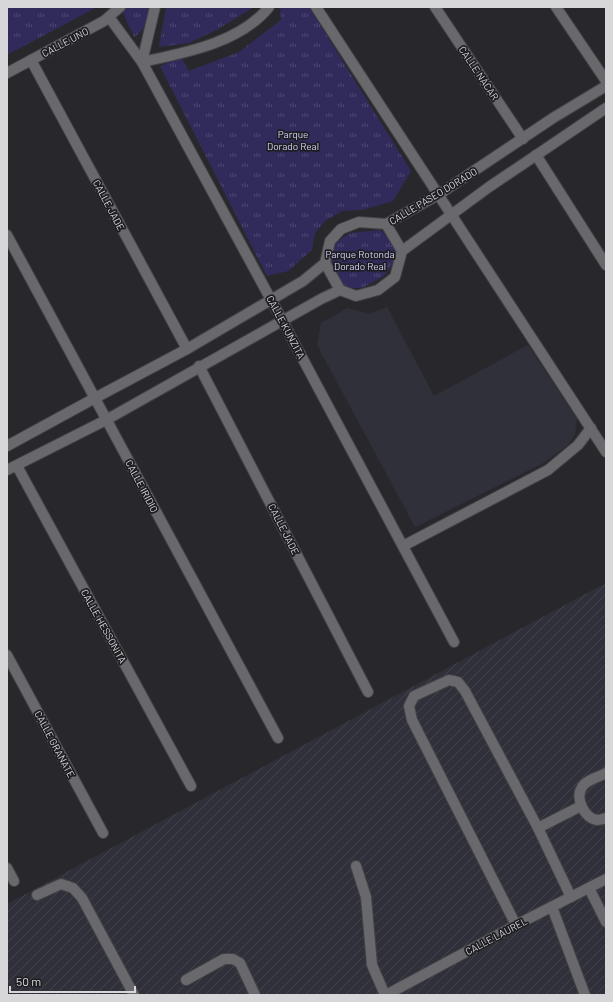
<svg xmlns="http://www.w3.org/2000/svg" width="613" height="1002" font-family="Barlow,sans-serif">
<defs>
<pattern id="industrial-furrows" width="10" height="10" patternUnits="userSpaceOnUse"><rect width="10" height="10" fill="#30303a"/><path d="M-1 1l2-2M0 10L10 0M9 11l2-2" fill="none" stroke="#44444d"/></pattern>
<pattern id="grass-tufts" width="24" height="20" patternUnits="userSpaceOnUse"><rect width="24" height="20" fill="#312b5c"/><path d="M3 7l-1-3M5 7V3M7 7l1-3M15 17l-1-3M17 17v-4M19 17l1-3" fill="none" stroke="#4e4973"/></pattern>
</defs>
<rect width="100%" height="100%" fill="#28282c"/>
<polygon fill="#30303a" points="387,307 434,396 528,345 577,419 575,434 568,445 543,463 415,527 317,345 321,323 348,308 369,314"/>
<polygon fill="url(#industrial-furrows)" points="606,583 606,995 7,995 7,904"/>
<g fill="url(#grass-tufts)">
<polygon points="7,7 97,7 7,55"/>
<path d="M126,7H148C150,18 144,31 134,37L122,10Z"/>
<polygon points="166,7 254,7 218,29 189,43 159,47"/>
<polygon points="280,7 309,7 411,171 393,201 362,210 342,211 325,221 315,233 312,250 288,271 267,276 160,66 181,57 189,71 239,52 281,20"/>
<polygon points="380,230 388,238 398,255 384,276 362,288 341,288 327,256 334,244 350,233"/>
</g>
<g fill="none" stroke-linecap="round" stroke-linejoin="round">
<g stroke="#444447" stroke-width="12">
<g id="minor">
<path d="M155,7L142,62C184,53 240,43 269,7"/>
<polyline points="316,7 606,452"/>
<polyline points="435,7 523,139"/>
<polyline points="556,7 606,81"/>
<polyline points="109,17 142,62 282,320 454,642"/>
<polyline points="31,60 187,349"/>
<polyline points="7,73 104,21 120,7"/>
<polyline points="536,155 606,265"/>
<polyline points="386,224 402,251"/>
<polyline points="7,235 278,738"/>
<polyline points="325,263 340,290"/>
<polyline points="199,366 368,692"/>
<polyline points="7,446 95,398 187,349 303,281 325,263 330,241 341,229 359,222 386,224 438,195 553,118 606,86"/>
<polyline points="17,466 191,786"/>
<polyline points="7,470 106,420 321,299 340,290 356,296 378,290 395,277 402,251 489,187 606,108"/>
<polyline points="403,546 548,470 578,445 591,428"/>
<polyline points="7,655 103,833"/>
<path d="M606,773C599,777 586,780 582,787C575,798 584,818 597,820C599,820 603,819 606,818"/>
<polyline points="538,828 581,806"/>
<polyline points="356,866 366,897 372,965 385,995"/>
<polyline points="7,868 14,881"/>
<polyline points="589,888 606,922"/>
<polyline points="37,895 61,884 73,888 82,898 134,995"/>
<polyline points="552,907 585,995"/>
<polyline points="516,925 412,720 409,706 414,696 449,680 458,682 465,691 538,828 571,897"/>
<polyline points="186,980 224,959 233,959 240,963 255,995"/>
<polyline points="386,995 516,925 606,879"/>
</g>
</g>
<use href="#minor" stroke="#68686d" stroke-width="10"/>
</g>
<g text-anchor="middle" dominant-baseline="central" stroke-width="3.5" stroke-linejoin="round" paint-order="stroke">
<g font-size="10" fill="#d7d7da" stroke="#1e1e22">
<text transform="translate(65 42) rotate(-28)">CALLE UNO</text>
<text transform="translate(479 73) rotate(56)">CALLE NÁCAR</text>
<text transform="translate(433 196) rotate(-31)">CALLE PASEO DORADO</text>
<text transform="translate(109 205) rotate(62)">CALLE JADE</text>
<text transform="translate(286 327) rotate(62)">CALLE KUNZITA</text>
<text transform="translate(142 486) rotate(62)">CALLE IRIDIO</text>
<text transform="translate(284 529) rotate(63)">CALLE JADE</text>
<text transform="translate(104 626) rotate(61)">CALLE HESSONITA</text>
<text transform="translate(55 744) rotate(62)">CALLE GRANATE</text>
<text transform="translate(496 936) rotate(-28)">CALLE LAUREL</text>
</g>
<g font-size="10" fill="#d3d3fa" stroke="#1e1e22">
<text x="293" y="134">Parque<tspan x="293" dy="12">Dorado Real</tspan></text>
<text x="360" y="254">Parque Rotonda<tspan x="360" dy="12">Dorado Real</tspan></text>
</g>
</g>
<rect width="613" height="1002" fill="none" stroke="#d7d7da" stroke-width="16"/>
<path d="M10 986v6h125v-6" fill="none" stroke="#d7d7da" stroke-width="2"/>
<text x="16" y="986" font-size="12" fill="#d7d7da" stroke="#1e1e22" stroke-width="3" paint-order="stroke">50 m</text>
</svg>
